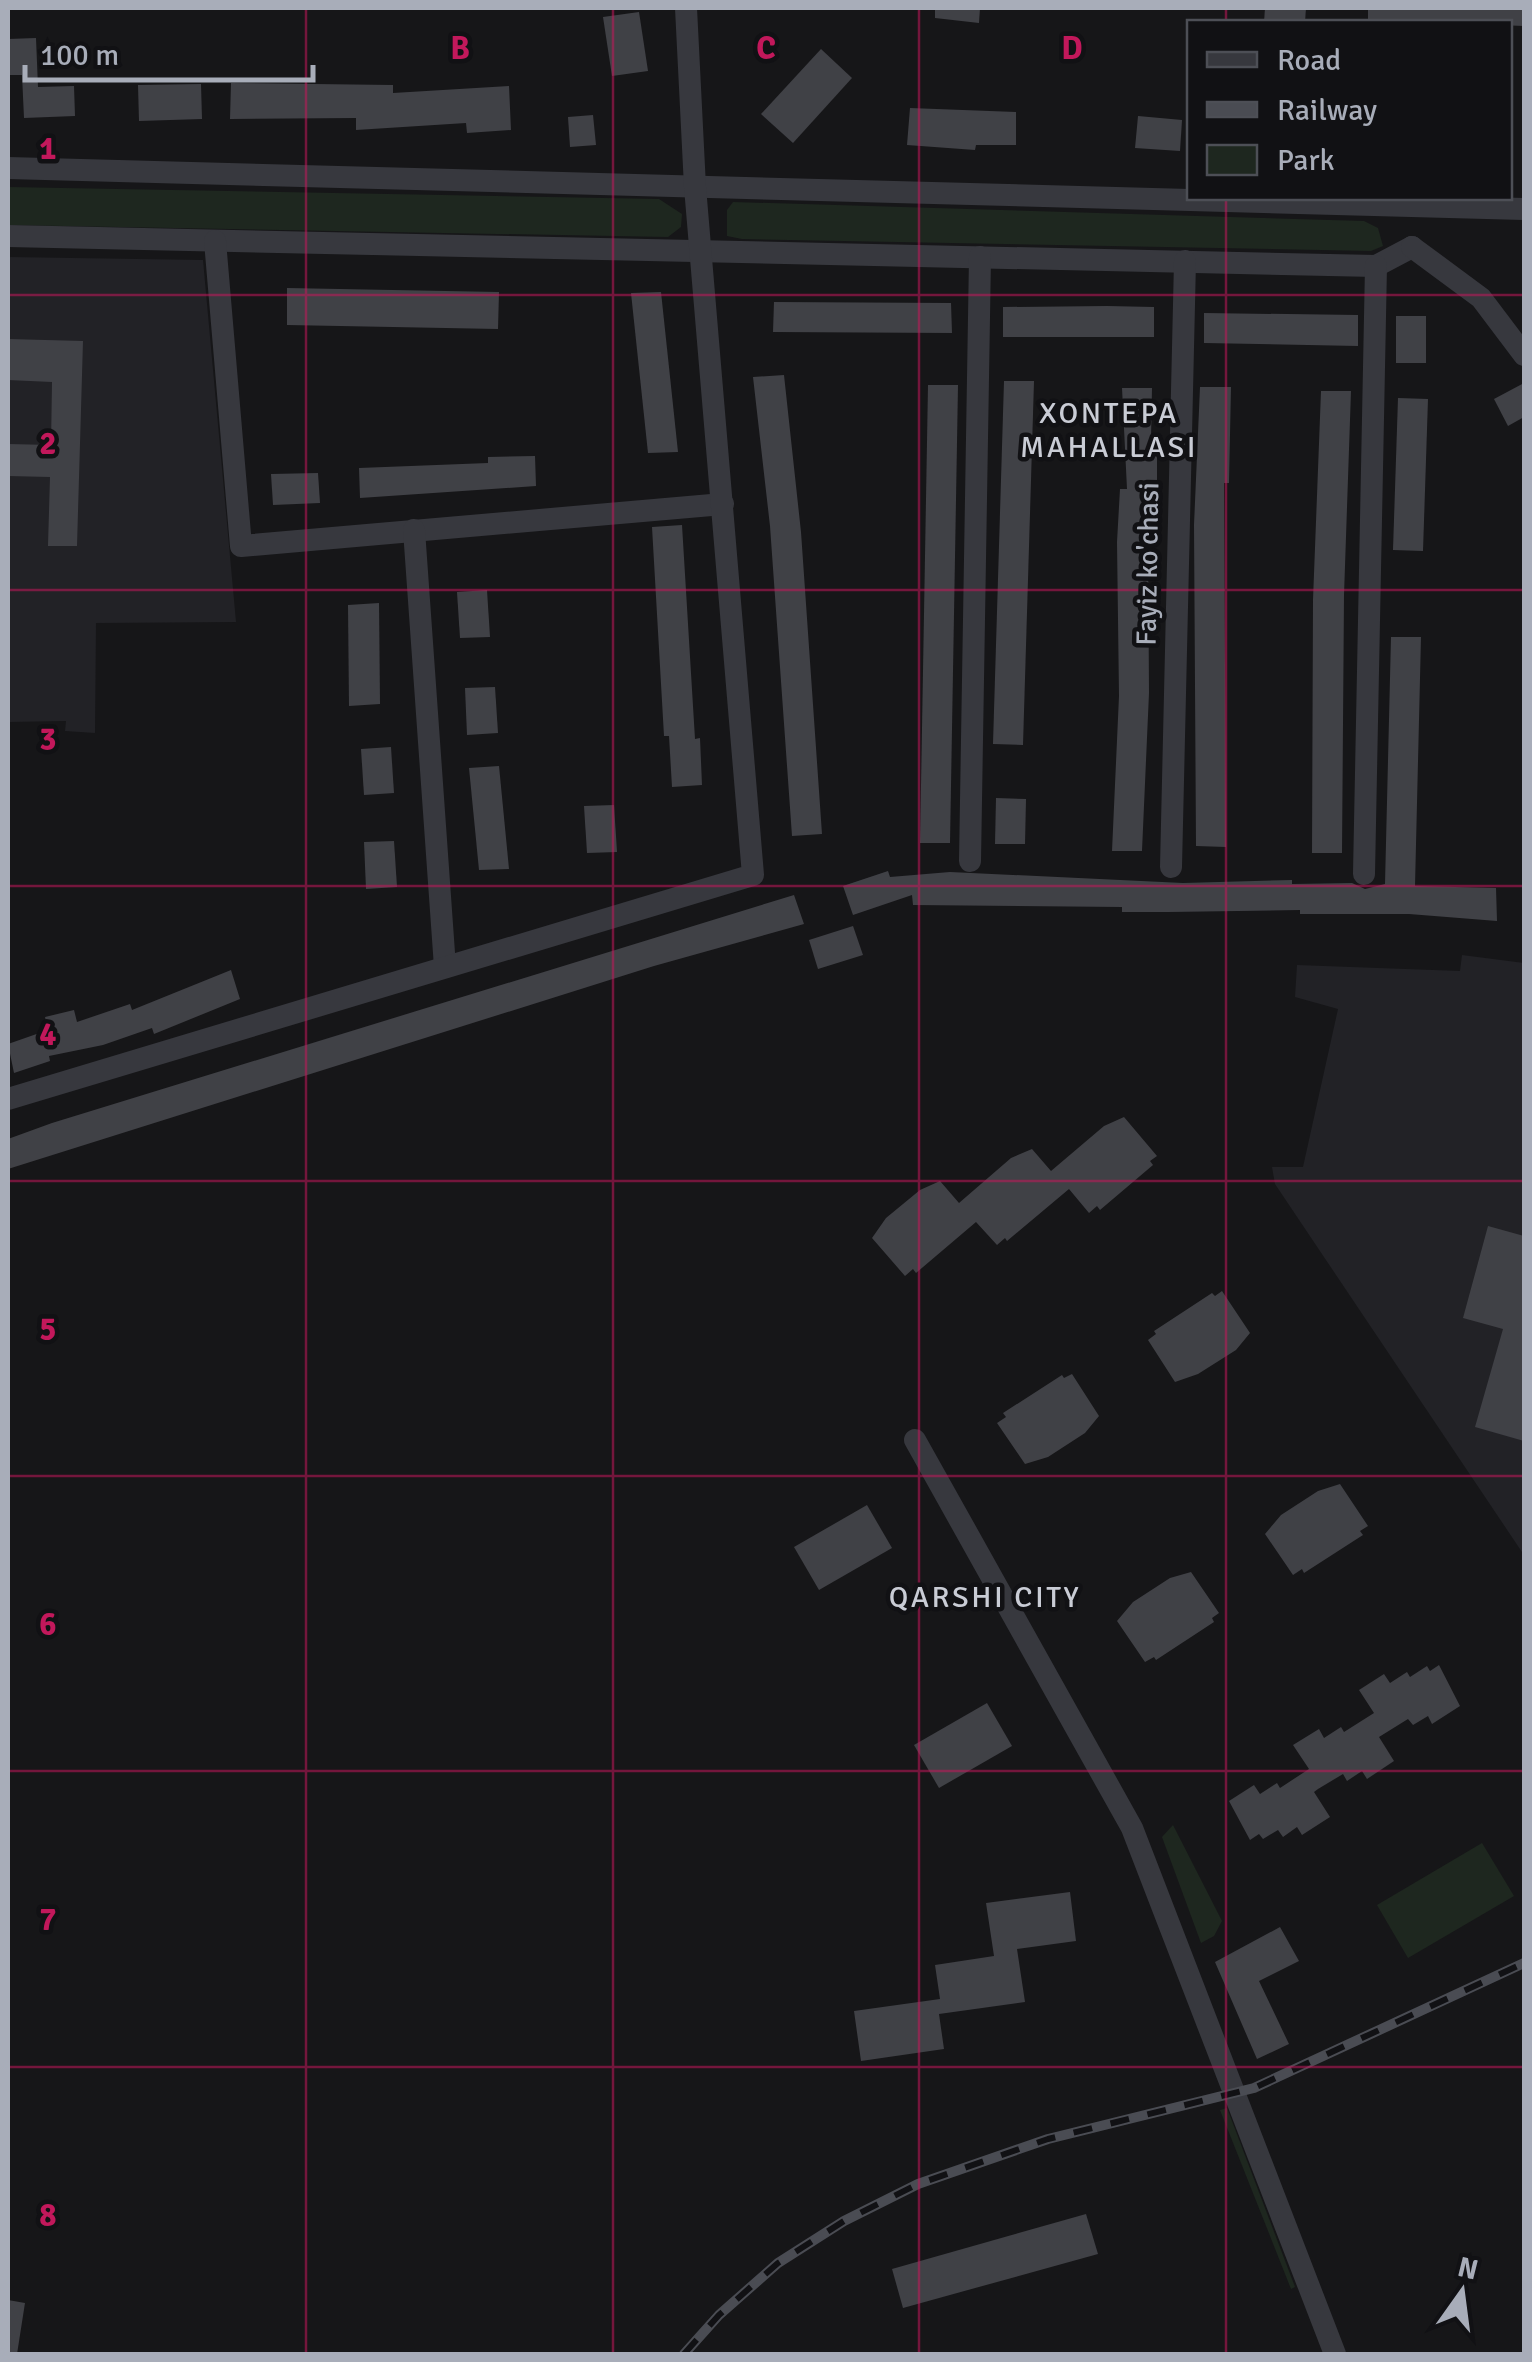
<svg xmlns="http://www.w3.org/2000/svg" width="1532" height="2362" font-family="Signika,sans-serif">
<rect width="100%" height="100%" fill="#161618"/>
<g fill="#222226">
<polygon points="8,257 203,260 236,622 96,623 95,733 65,731 66,721 8,722"/>
<polygon points="1462,955 1524,963 1524,1555 1275,1184 1272,1167 1303,1167 1338,1009 1295,997 1297,965 1460,971"/>
</g>
<g fill="#1e271f">
<polygon points="8,187 659,199 682,214 681,227 668,237 8,225"/>
<polygon points="733,202 1364,221 1378,228 1383,246 1371,251 742,239 727,236 727,210"/>
<polygon points="1173,1825 1222,1921 1214,1936 1201,1943 1162,1837"/>
<polygon points="1482,1843 1514,1896 1408,1958 1377,1905"/>
<polygon points="1227,2108 1295,2287 1291,2289 1220,2110"/>
</g>
<g fill="#404146">
<polygon points="935,8 980,8 979,23 935,18"/>
<polygon points="1265,8 1306,8 1305,22 1264,22"/>
<polygon points="1368,8 1524,8 1524,26 1368,20"/>
<polygon points="639,12 648,71 612,76 603,17"/>
<polygon points="36,38 38,87 74,86 75,116 24,118 22,75 8,75 8,39"/>
<polygon points="821,49 852,78 793,143 761,114"/>
<polygon points="231,83 393,85 393,93 509,86 511,130 467,133 466,123 356,130 356,118 230,119"/>
<polygon points="201,84 202,119 139,121 138,85"/>
<polygon points="910,108 1016,112 1016,145 976,145 975,150 907,145"/>
<polygon points="593,115 596,145 570,147 568,117"/>
<polygon points="1138,116 1182,120 1180,151 1135,148"/>
<polygon points="287,288 499,292 498,329 287,325"/>
<polygon points="661,292 678,452 648,453 631,293"/>
<polygon points="774,302 951,303 952,333 773,332"/>
<polygon points="1107,306 1154,307 1154,337 1003,337 1003,307"/>
<polygon points="1204,313 1358,315 1358,346 1204,343"/>
<rect x="1396" y="316" width="30" height="47"/>
<polygon points="8,339 83,341 77,546 48,546 50,477 8,476 8,444 51,445 52,382 8,380"/>
<polygon points="784,375 801,532 822,834 792,836 770,526 753,377"/>
<polygon points="1004,381 1034,381 1023,745 993,744"/>
<polygon points="1524,383 1524,417 1508,426 1494,399"/>
<polygon points="928,385 958,385 950,843 920,843"/>
<polygon points="1200,387 1231,387 1229,483 1224,483 1226,847 1196,846 1194,525"/>
<polygon points="1122,388 1152,388 1151,439 1157,439 1157,486 1151,486 1148,536 1149,693 1142,851 1112,851 1119,696 1117,542 1120,489 1127,489"/>
<polygon points="1321,391 1351,391 1344,595 1342,853 1312,853 1313,600"/>
<polygon points="1398,398 1428,399 1423,551 1393,550"/>
<polygon points="535,456 536,486 360,498 359,468 488,463 488,457"/>
<polygon points="318,473 320,503 273,505 271,474"/>
<polygon points="682,525 695,739 700,738 702,785 672,787 669,736 664,736 652,527"/>
<polygon points="487,590 490,637 460,638 457,592"/>
<polygon points="379,603 380,704 349,706 348,605"/>
<polygon points="1391,637 1421,637 1415,886 1496,888 1497,921 1409,914 1300,914 1300,910 1169,912 1122,912 1122,907 913,905 912,895 853,915 843,886 888,871 890,877 950,872 1183,883 1292,880 1292,884 1352,883 1365,889 1385,884"/>
<polygon points="495,687 498,733 467,735 465,688"/>
<polygon points="391,747 394,793 364,795 361,749"/>
<polygon points="499,766 509,869 479,870 469,768"/>
<polygon points="996,798 1026,799 1025,844 995,844"/>
<polygon points="614,805 617,852 587,853 584,806"/>
<polygon points="394,841 397,887 366,889 364,842"/>
<polygon points="794,895 804,924 654,966 8,1169 8,1139 52,1123"/>
<polygon points="853,926 863,955 818,969 809,940"/>
<polygon points="231,970 240,999 154,1034 152,1028 103,1045 49,1056 50,1061 14,1073 8,1044 48,1030 45,1017 74,1010 77,1022 130,1004 132,1010"/>
<polygon points="1124,1117 1157,1156 1150,1161 1153,1165 1100,1210 1097,1206 1089,1213 1069,1189 1007,1241 1005,1238 997,1245 976,1222 916,1273 913,1269 905,1276 872,1238 886,1218 920,1190 940,1181 959,1203 1011,1158 1032,1149 1051,1171 1104,1126"/>
<polygon points="1488,1226 1524,1236 1524,1441 1475,1427 1503,1329 1463,1318"/>
<polygon points="1222,1291 1250,1333 1236,1350 1198,1374 1175,1382 1148,1340 1156,1334 1154,1331 1212,1293 1215,1296"/>
<polygon points="1072,1374 1099,1416 1085,1433 1048,1457 1025,1464 997,1423 1006,1417 1003,1413 1062,1375 1064,1378"/>
<polygon points="1340,1484 1368,1526 1360,1531 1363,1535 1304,1573 1302,1569 1293,1575 1265,1534 1281,1515 1318,1491"/>
<polygon points="867,1505 892,1548 819,1590 794,1547"/>
<polygon points="1191,1572 1219,1613 1212,1618 1214,1622 1156,1660 1154,1657 1145,1662 1117,1621 1133,1602 1170,1578"/>
<polygon points="1439,1665 1460,1706 1432,1724 1428,1716 1413,1725 1408,1719 1379,1737 1394,1761 1367,1779 1362,1771 1347,1781 1343,1774 1318,1789 1314,1792 1330,1817 1302,1835 1297,1827 1283,1837 1278,1830 1263,1839 1259,1834 1250,1840 1229,1801 1254,1785 1260,1794 1277,1783 1280,1788 1309,1769 1293,1745 1319,1729 1324,1738 1341,1727 1344,1732 1374,1713 1359,1690 1384,1674 1390,1683 1407,1672 1410,1677 1427,1666 1430,1671"/>
<polygon points="987,1703 1012,1746 939,1788 914,1745"/>
<polygon points="1070,1892 1076,1941 1017,1949 1025,2002 939,2014 944,2049 861,2061 854,2011 940,1999 935,1965 994,1956 986,1903"/>
<polygon points="1280,1927 1299,1961 1259,1981 1289,2044 1257,2059 1215,1962"/>
<polygon points="1086,2214 1098,2254 903,2308 892,2269"/>
<polygon points="8,2300 25,2303 17,2354 8,2354"/>
</g>
<g fill="none" stroke-linecap="round" stroke-linejoin="round">
<g stroke="#37383e" stroke-width="22">
<polyline points="8,168 1524,209"/>
<polyline points="8,236 1376,266 1412,247"/>
<polyline points="215,241 241,546 723,504"/>
<polyline points="1412,247 1481,298 1524,355"/>
<polyline points="414,530 445,967"/>
<polyline points="970,861 980,257"/>
<polyline points="1171,867 1185,261"/>
<polyline points="1364,874 1376,266"/>
<polyline points="8,1099 753,875 695,187 686,8"/>
<polyline points="915,1440 1132,1828 1335,2354"/>
</g>
<g stroke="#4a4c53" stroke-width="10">
<polyline id="rail" points="684,2354 719,2315 778,2263 844,2221 918,2184 1048,2139 1254,2088 1524,1963"/>
</g>
<use href="#rail" stroke="#111114" stroke-width="6" stroke-dasharray="19" stroke-linecap="butt"/>
</g>
<path fill="none" stroke="#c2185b" stroke-width="2.5" stroke-opacity="0.55" d="M306,8V2354M613,8V2354M919,8V2354M1226,8V22M1226,198V2354M8,295H1524M8,590H1524M8,886H1524M8,1181H1524M8,1476H1524M8,1771H1524M8,2067H1524"/>
<g text-anchor="middle" dominant-baseline="central" stroke-width="9" stroke-linejoin="round" paint-order="stroke">
<g font-size="28" fill="#a8adb9" stroke="#111114">
<text transform="translate(1148 564) rotate(-89)">Fayiz ko'chasi</text>
</g>
<g font-size="30" letter-spacing="2.5" fill="#c9ccd5" stroke="#111114">
<text x="1109" y="413">XONTEPA<tspan x="1109" dy="34">MAHALLASI</tspan></text>
<text x="985" y="1597">QARSHI CITY</text>
</g>
</g>
<g font-size="32" text-anchor="middle" font-weight="bold" fill="#c2185b" stroke="#111114" stroke-width="9" stroke-linejoin="round" paint-order="stroke">
<text x="460" y="59">B</text>
<text x="766" y="59">C</text>
<text x="1072" y="59">D</text>
<text x="48" y="159">1</text>
<text x="48" y="454">2</text>
<text x="48" y="750">3</text>
<text x="48" y="1045">4</text>
<text x="48" y="1340">5</text>
<text x="48" y="1635">6</text>
<text x="48" y="1930">7</text>
<text x="48" y="2226">8</text>
</g>
<rect width="1532" height="2362" fill="none" stroke="#a8adb9" stroke-width="20"/>
<rect x="1187" y="20" width="325" height="180" fill="#111114" stroke="#4d4f56" stroke-width="2.5"/>
<rect x="1207" y="52" width="50" height="15" fill="#37383e" stroke="#4d4f56" stroke-width="2.5"/>
<text x="1277" y="70" font-size="30" fill="#a8adb9">Road</text>
<rect x="1207" y="102" width="50" height="15" fill="#4a4c53" stroke="#4d4f56" stroke-width="2.5"/>
<text x="1277" y="120" font-size="30" fill="#a8adb9">Railway</text>
<rect x="1207" y="145" width="50" height="30" fill="#1e271f" stroke="#4d4f56" stroke-width="2.5"/>
<text x="1277" y="170" font-size="30" fill="#a8adb9">Park</text>
<g transform="translate(1462 2292) rotate(14)" stroke="#111114" stroke-width="8" paint-order="stroke">
<path d="M0-8L18 38L0 25L-18 38Z" fill="#a8adb9"/>
<text y="-15" font-size="28" font-weight="bold" text-anchor="middle" fill="#a8adb9">N</text>
</g>
<path d="M25 65v15h288v-15" fill="none" stroke="#a8adb9" stroke-width="5"/>
<text x="40" y="65" font-size="30" fill="#a8adb9" stroke="#111114" stroke-width="8" paint-order="stroke">100 m</text>
</svg>
